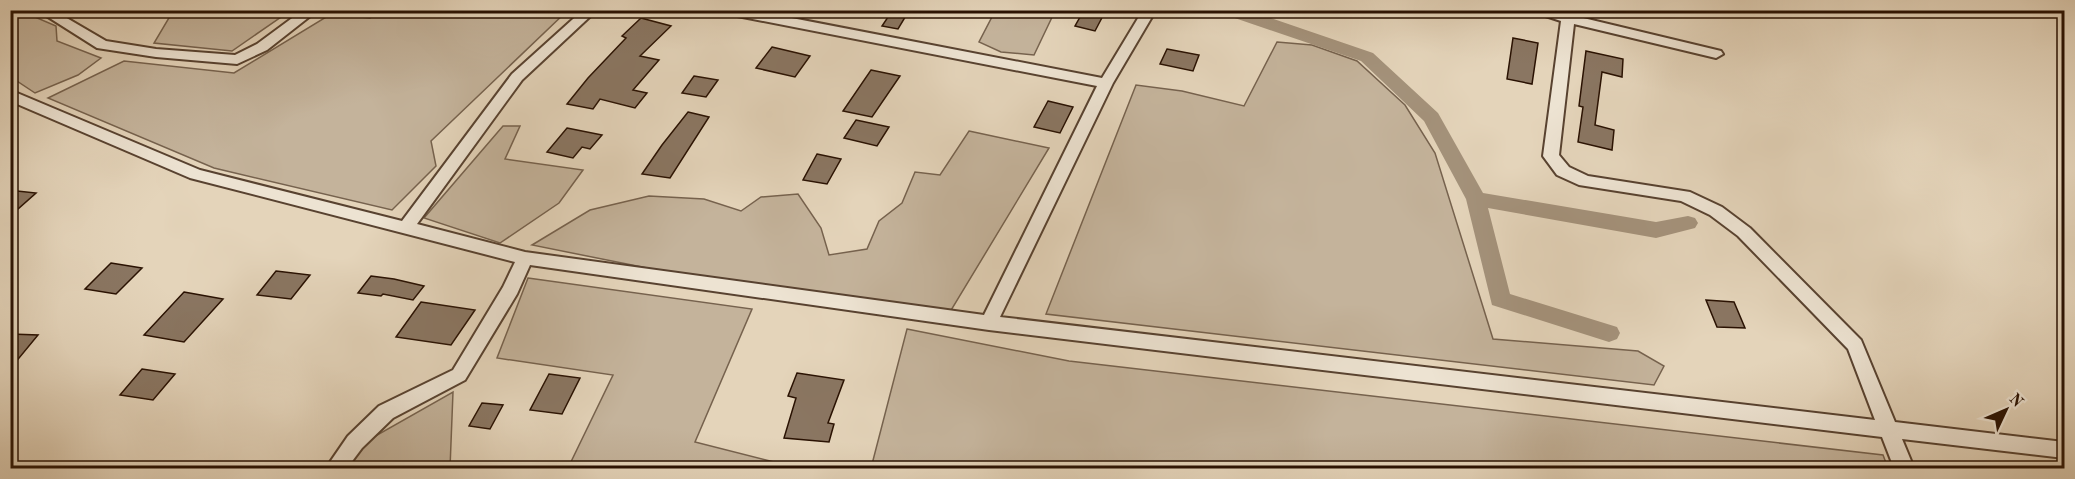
<svg xmlns="http://www.w3.org/2000/svg" width="2075" height="479" font-family="'Old Standard TT',serif">
<rect width="100%" height="100%" fill="#e4d4ba"/>
<filter id="stains"><feTurbulence type="fractalNoise" baseFrequency=".00333" numOctaves="4"/><feColorMatrix values="0 0 0 0 .2 0 0 0 0 .09 0 0 0 0 .02 0 0 0 .5 -.17"/></filter>
<radialGradient id="worn" r=".72"><stop offset=".6" stop-color="#630" stop-opacity="0"/><stop offset="1" stop-color="#630" stop-opacity=".3"/></radialGradient>
<g fill="#c4b39b" stroke="#76624e" stroke-width="1.5">
<polygon points="383,10 567,11 431,141 436,166 392,210 214,168 48,98 124,61 234,73 331,14 370,18"/>
<polygon points="10,11 21,11 56,26 57,41 101,58 78,75 35,93 11,77"/>
<polygon points="173,11 276,11 281,17 232,51 154,43"/>
<polygon points="995,11 995,10 1055,11 1034,55 1001,52 979,42"/>
<polygon points="1277,42 1312,45 1357,61 1405,105 1435,153 1493,339 1638,351 1664,366 1654,385 1046,314 1136,85 1182,91 1244,106"/>
<polygon points="503,126 520,126 505,159 583,170 559,203 500,243 424,218"/>
<polygon points="969,131 1049,148 950,312 667,272 532,245 590,210 649,196 704,199 741,211 761,197 798,194 821,228 829,255 867,249 879,221 902,203 915,172 940,175"/>
<polygon points="528,278 752,309 695,442 798,468 568,468 613,375 497,358"/>
<polygon points="907,329 1069,361 1883,455 1888,468 871,468"/>
<polygon points="453,392 450,468 349,468 363,443"/>
</g>
<g fill="none" stroke-linecap="round" stroke-linejoin="round">
<polygon fill="#a4927b" fill-rule="evenodd" points="1221,10 1247,10 1373,53 1438,113 1483,193 1656,222 1688,216 1695,218 1698,223 1695,228 1656,238 1488,208 1510,294 1617,327 1620,333 1617,339 1609,342 1492,305 1466,199 1424,121 1361,61 1223,14"/>
</g>
<g fill="#8a7662" stroke="#291102" stroke-width="1.5">
<polygon points="1084,10 1106,10 1095,31 1075,26"/>
<polygon points="892,11 907,14 898,29 882,26"/>
<polygon points="641,18 671,26 640,56 659,60 633,90 647,93 635,108 600,99 593,109 567,104 588,78 626,38 622,36"/>
<polygon points="1513,38 1538,43 1532,84 1507,79"/>
<polygon points="772,47 810,56 795,77 756,68"/>
<polygon points="1167,49 1199,55 1193,71 1160,64"/>
<polygon points="1586,51 1623,59 1622,77 1602,72 1595,125 1614,130 1612,150 1578,142 1583,107 1579,106"/>
<polygon points="871,70 900,76 872,117 843,111"/>
<polygon points="694,76 718,80 706,97 682,93"/>
<polygon points="1048,101 1073,107 1060,133 1034,127"/>
<polygon points="688,112 709,117 670,178 642,174 662,145"/>
<polygon points="856,120 889,127 877,146 844,138"/>
<polygon points="567,128 602,135 590,149 582,147 573,158 547,152"/>
<polygon points="817,154 841,159 827,184 803,180"/>
<polygon points="17,191 36,193 10,216 10,196"/>
<polygon points="111,263 142,268 116,294 85,289"/>
<polygon points="276,271 310,275 291,299 257,295"/>
<polygon points="371,276 394,279 424,286 413,300 383,294 381,296 358,293"/>
<polygon points="184,292 223,299 184,342 144,335"/>
<polygon points="1706,300 1734,302 1745,328 1717,327"/>
<polygon points="421,302 475,310 451,345 396,337"/>
<polygon points="10,334 38,335 10,369"/>
<polygon points="142,369 175,374 153,400 120,395"/>
<polygon points="797,373 844,380 828,423 834,424 829,442 784,438 796,398 788,396"/>
<polygon points="549,374 580,378 562,414 530,410"/>
<polygon points="482,403 503,405 490,429 469,426"/>
</g>
<g fill="none" stroke-linecap="round" stroke-linejoin="round">
<g stroke="#584230" stroke-width="4">
<g id="street">
<polygon points="37,10 53,10 106,41 156,49 235,55 257,44 303,10 318,10 267,50 237,64 156,57 97,48"/>
<polygon points="583,10 597,10 522,80 417,224 525,252 984,315 1097,86 727,14 721,10 751,10 1102,78 1143,10 1156,10 1113,83 1000,317 1875,420 1848,349 1738,236 1710,215 1681,201 1579,185 1557,175 1543,156 1561,21 1527,10 1562,13 1562,10 1576,10 1575,16 1721,51 1723,54 1716,58 1574,24 1559,155 1569,167 1588,176 1690,192 1722,207 1750,228 1861,340 1895,422 2064,442 2064,458 1902,439 1914,468 1894,468 1882,437 989,330 530,265 517,294 465,380 393,418 362,448 347,468 326,468 348,436 379,406 453,370 503,287 515,262 190,178 10,101 10,90 200,170 402,221 512,74"/>
</g>
</g>
<use href="#street" fill="#ede3d2" fill-rule="evenodd"/>
</g>
<rect width="2075" height="479" fill="none" stroke="#e4d4ba" stroke-width="36"/>
<rect x="12" y="12" width="2051" height="455" fill="none" stroke="#291102" stroke-width="3"/>
<rect x="18" y="18" width="2039" height="443" fill="none" stroke="#291102" stroke-width="1.5"/>
<g transform="translate(2006 410) rotate(46)" stroke="#ede3d2" stroke-width="4.5" paint-order="stroke">
<path d="M0-4.5L10 22L0 15L-10 22Z" fill="#291102"/>
<text y="-9" font-size="16" font-weight="bold" text-anchor="middle" fill="#291102">N</text>
</g>
<rect width="100%" height="100%" filter="url(#stains)"/>
<rect width="100%" height="100%" fill="url(#worn)"/>
</svg>
